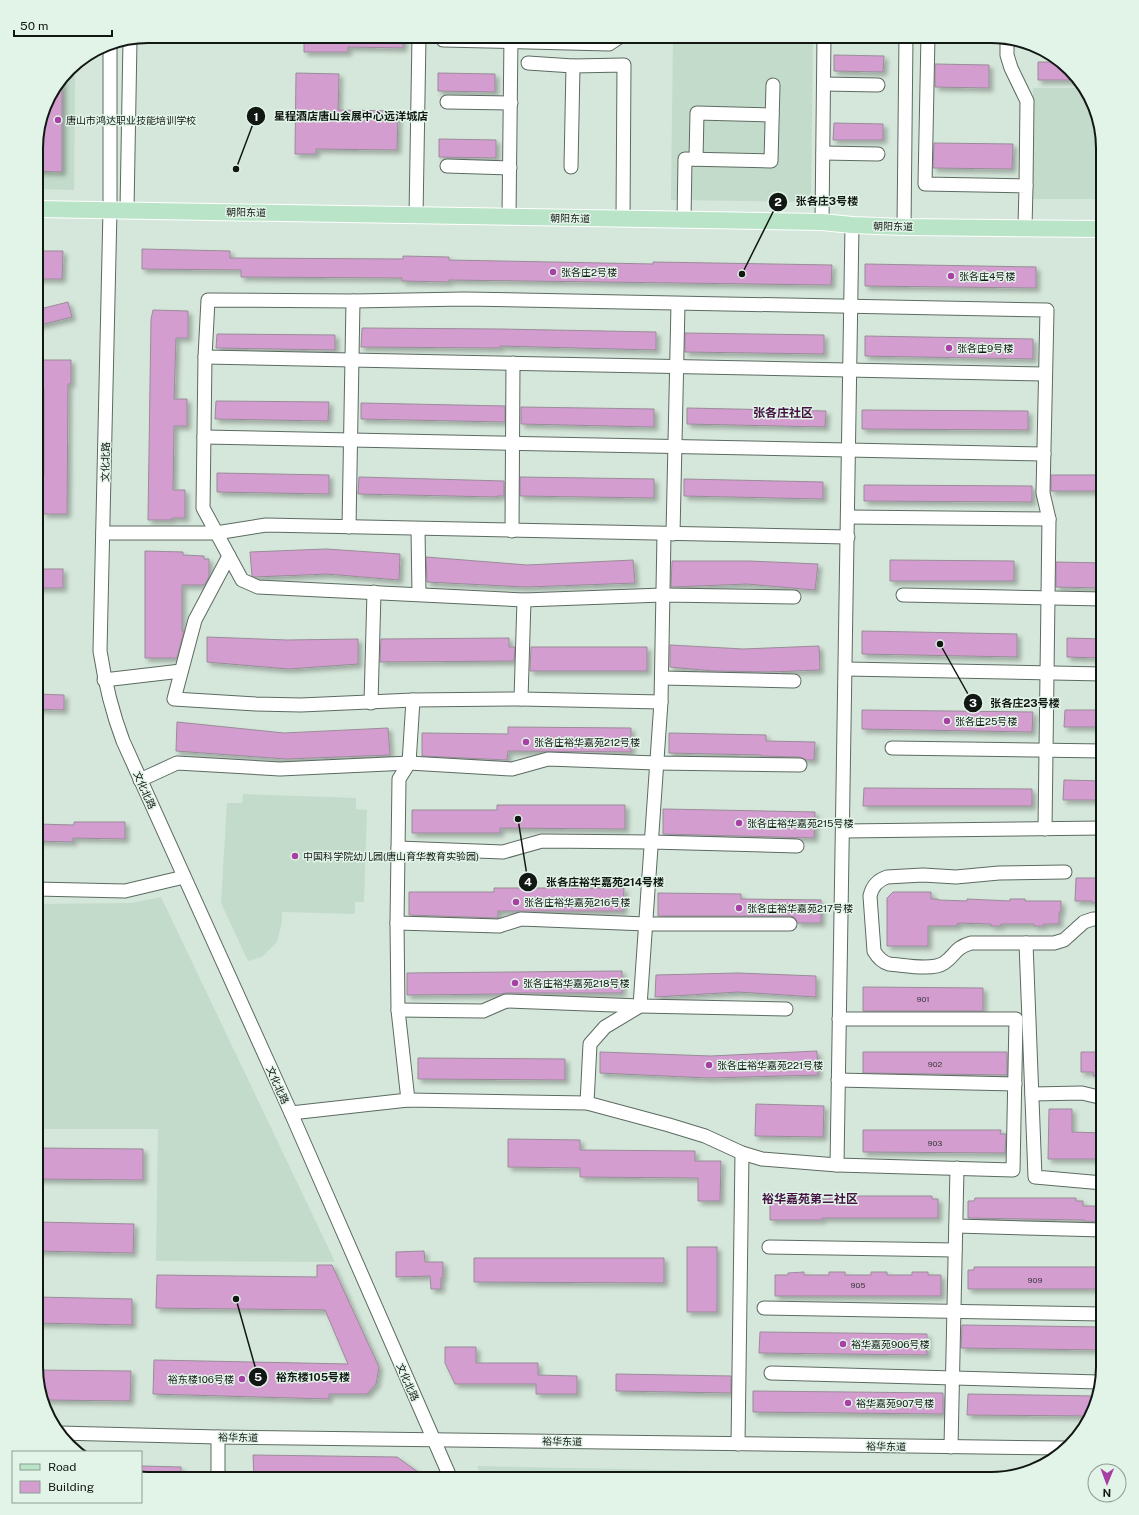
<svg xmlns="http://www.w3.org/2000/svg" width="1139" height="1515" font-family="'Public Sans','Noto Sans SC',sans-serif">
<defs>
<filter id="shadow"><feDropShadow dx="3.5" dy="3.5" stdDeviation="2" flood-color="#0004"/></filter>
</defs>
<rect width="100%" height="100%" fill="#d5e6da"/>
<g fill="#c3dbca">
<polygon points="673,36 813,36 811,202 671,200"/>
<polygon points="75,63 74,190 36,189 36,141 47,99"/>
<polygon points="1033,88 1085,88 1103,148 1103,199 1032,199"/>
<polygon points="243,794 356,798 356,809 367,810 364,902 355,902 355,914 282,912 282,922 277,942 262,957 248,961 221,903 227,803 242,803"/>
<polygon points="161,897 335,1262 156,1261 158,1129 36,1129 36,904 132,903"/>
<polygon points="477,1466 998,1477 991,1479 483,1479"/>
</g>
<g fill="#d39ecf" stroke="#9a8c99" filter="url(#shadow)">
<polygon points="304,36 404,36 403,48 348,47 348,52 304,52"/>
<polygon points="834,55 884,56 883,72 834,71"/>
<polygon points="1038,62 1058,62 1078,80 1038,80"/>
<polygon points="935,64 989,65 989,88 935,87"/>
<polygon points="296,73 339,74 338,110 398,111 397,150 316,149 316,154 295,154"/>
<polygon points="438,73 495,74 495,92 438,91"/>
<polygon points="62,79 62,172 36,171 36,141 47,99"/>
<polygon points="834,123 883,124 883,140 833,140"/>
<polygon points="439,139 496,140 496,158 439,157"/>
<polygon points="934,143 1013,144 1012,169 933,168"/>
<polygon points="142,249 230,251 230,258 403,259 403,256 449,257 449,260 653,264 653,262 832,265 831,285 449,280 449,282 402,281 402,278 241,277 241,270 142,269"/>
<polygon points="36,251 63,251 62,279 36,279"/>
<polygon points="865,264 1036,267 1036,288 865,286"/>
<polygon points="68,302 72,317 36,326 36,310"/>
<polygon points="153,310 188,311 188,338 176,338 174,399 187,399 187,426 174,426 173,490 185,490 185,518 172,518 172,520 148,520 151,319"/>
<polygon points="362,328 500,329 656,332 656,350 500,346 500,348 361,347"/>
<polygon points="685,333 824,335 824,354 685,352"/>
<polygon points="217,334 335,335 335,350 216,348"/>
<polygon points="865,336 1033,339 1033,359 865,356"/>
<polygon points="36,360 71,360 71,384 68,384 67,514 43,514 43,497 36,497 36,475 44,475 44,389 36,389"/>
<polygon points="216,401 329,402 328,421 215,419"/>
<polygon points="361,403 505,406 505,422 361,419"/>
<polygon points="521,407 654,409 654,427 521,424"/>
<polygon points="687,408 826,411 825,427 687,424"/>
<polygon points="862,410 1028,411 1028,430 862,429"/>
<polygon points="217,473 329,475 329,494 217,492"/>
<rect x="1051" y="475" width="48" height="16"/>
<polygon points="359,477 504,481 504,496 497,496 497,497 358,494"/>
<polygon points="520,477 654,479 654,498 520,496"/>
<polygon points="684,479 823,482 823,499 684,496"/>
<polygon points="864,485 1032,486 1032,502 864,501"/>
<polygon points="326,549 400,554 399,580 327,574 254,577 252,576 250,552"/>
<polygon points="145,551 183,552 183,555 204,556 204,559 209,559 209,577 204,585 182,585 182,631 184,631 177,658 145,658"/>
<polygon points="426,557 527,565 633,560 635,583 526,587 427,582"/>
<polygon points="890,560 1014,561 1014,581 890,581"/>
<polygon points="672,561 749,561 818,564 815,590 747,584 671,587"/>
<polygon points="1056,562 1103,563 1103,588 1056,587"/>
<rect x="36" y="569" width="27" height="19"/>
<polygon points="862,631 1017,634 1017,657 862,654"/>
<polygon points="207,637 287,640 358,639 358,664 288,669 207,662"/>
<polygon points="509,638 509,647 515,647 514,661 380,662 381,639"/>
<polygon points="1067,638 1103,639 1103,658 1067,657"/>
<polygon points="670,645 743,649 819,646 820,670 769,672 714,671 670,667"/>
<polygon points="531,647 647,647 647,671 530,671"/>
<polygon points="36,694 64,695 64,710 36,709"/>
<polygon points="862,710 1033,712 1032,732 862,729"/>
<polygon points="1065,710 1103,710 1103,727 1064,727"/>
<polygon points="177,722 284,733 388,728 390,755 286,759 176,751"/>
<polygon points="508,727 631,728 631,752 508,751 507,760 422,756 422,733 508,734"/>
<polygon points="669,733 766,735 766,741 815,742 814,760 806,760 800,757 761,756 761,755 669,753"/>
<polygon points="1064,780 1103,781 1103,800 1063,800"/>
<polygon points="864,788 1032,789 1032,806 863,806"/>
<polygon points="497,805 625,805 625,829 500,828 500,833 412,833 412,810 497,810"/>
<polygon points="663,809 815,812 814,838 663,834"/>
<polygon points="74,822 125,822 125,839 73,838 73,842 36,841 36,824 74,825"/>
<polygon points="1076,878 1103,878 1103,902 1102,903 1092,903 1092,901 1075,901"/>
<polygon points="494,888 624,888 623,911 498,911 498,918 409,915 409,892 494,892"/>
<polygon points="893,892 931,892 931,899 938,899 938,900 967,901 967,899 1010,901 1010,899 1025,899 1025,901 1061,901 1061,912 1059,912 1059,924 1044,924 1044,926 1034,926 1034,924 1001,924 1001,926 991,926 991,924 988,924 960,923 957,924 957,926 928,926 928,946 887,946 887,898"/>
<polygon points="658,893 741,894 741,899 821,900 821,923 798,923 794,917 790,916 658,916"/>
<polygon points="622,971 622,993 506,993 501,994 407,995 407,973"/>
<polygon points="738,973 816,976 816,997 738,992 655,997 656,975"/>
<polygon points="863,987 983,988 983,1011 863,1011"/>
<polygon points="817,1051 818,1075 709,1078 600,1073 600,1052 711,1056"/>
<polygon points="863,1052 1007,1052 1007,1075 863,1073"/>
<polygon points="1081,1052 1103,1052 1103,1076 1093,1076 1093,1072 1081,1072"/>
<polygon points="418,1058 565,1059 565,1080 418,1079"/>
<polygon points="756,1104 824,1106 823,1137 755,1136"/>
<polygon points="1049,1109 1072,1109 1072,1132 1103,1133 1103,1157 1100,1157 1100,1159 1048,1159"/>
<polygon points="863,1130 1001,1130 1000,1134 1006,1134 1005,1153 863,1152"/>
<polygon points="508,1139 580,1140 580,1150 695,1151 695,1161 721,1161 720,1201 698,1201 698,1178 580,1177 580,1168 508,1167"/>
<polygon points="36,1148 143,1149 143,1180 36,1179"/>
<polygon points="830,1196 932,1196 932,1199 938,1199 938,1218 822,1218 822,1220 770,1220 770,1199 830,1199"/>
<polygon points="975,1198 1076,1198 1076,1201 1083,1201 1083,1206 1103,1206 1103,1222 1084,1221 1084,1220 968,1218 968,1201 974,1201"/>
<polygon points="36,1222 134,1224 133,1253 36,1251"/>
<rect x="687" y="1247" width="30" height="65"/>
<polygon points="424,1251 425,1262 443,1262 443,1278 441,1278 441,1289 431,1289 430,1276 396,1277 396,1252"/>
<polygon points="474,1258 664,1258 664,1283 474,1282"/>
<polygon points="317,1265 332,1265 379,1367 376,1384 367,1394 329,1394 329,1399 153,1394 154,1360 348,1364 325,1310 156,1308 157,1275 317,1277"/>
<polygon points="974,1267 1103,1267 1103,1289 968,1289 968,1270 974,1270"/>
<polygon points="804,1272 804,1275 829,1275 829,1272 845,1272 845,1275 871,1275 871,1272 887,1272 887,1275 912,1275 912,1272 928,1272 928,1275 941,1275 941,1296 775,1296 775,1275 788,1275 788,1273"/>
<polygon points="36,1297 132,1299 132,1325 36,1323"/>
<polygon points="962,1325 1103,1327 1103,1350 961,1348"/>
<polygon points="760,1332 927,1334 927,1355 759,1353"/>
<polygon points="445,1347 476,1347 476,1363 538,1363 538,1375 577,1376 577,1394 536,1394 536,1384 455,1384 445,1363"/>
<polygon points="37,1370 131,1371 130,1401 46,1400"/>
<polygon points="616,1374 731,1376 731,1393 616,1391"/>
<polygon points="753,1391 943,1393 943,1414 753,1412"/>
<polygon points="968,1394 1095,1396 1090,1416 967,1415"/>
<polygon points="253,1455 397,1457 428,1479 254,1479"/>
<polygon points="141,1466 181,1467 181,1479 148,1479 141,1477"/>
</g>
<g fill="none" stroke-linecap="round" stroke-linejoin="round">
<g stroke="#5c6b61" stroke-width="15">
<g id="minor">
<polyline points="928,36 925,184 1026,186 1025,227"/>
<polyline points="1007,39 1007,55 1011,68 1027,101 1026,186"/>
<polyline points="443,40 609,44 621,36"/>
<path d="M110,44V210L100,651C105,683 112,712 123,741L291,1113L451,1479"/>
<polyline points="528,63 573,66 624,65 623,219"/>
<polyline points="824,84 878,85"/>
<polyline points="447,102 511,103"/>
<polyline points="823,153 878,154"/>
<polyline points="696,159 697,113 772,115"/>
<polyline points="447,166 510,168"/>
<polyline points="571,167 573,66"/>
<polyline points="127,209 130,40"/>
<polyline points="416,216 419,36"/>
<polyline points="509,217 511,36"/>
<polyline points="684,220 685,159 771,161 773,85"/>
<polyline points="822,222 824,36"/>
<polyline points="904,227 906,36"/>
<polyline points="353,301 464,299 1047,310 1043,493 1049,519"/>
<polyline points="205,357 1045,374"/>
<polyline points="204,437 1044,454"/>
<polyline points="848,517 1049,519 1045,829"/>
<polyline points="349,527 353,301 208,300 205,357 203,508 242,580 258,587 524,600 663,595 794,597"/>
<polyline points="418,529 419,594"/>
<polyline points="512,531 513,363"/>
<polyline points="103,533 216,533 266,525 848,537"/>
<polyline points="673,534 678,304"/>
<polyline points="229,556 195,620 174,699 256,704 301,705 413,700 521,699 661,702"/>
<polyline points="903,595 1103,599"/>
<polyline points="846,669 1103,674"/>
<polyline points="662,678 794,681"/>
<polyline points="104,680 181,671"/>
<polyline points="521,699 524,600"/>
<polyline points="371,703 374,592"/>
<polyline points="892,748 1103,751"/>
<polyline points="140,780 177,763 280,769 409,763 512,769 548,759 656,763 800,765"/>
<polyline points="843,831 1103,828"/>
<polyline points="398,848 503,852 542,841 651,842 797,846"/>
<path d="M1065,872L999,873L956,877L923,875L887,877C878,880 872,887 870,896L874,951C878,958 882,962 889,964C904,965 932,971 944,963C956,955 954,948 971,943H1054L1064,940L1084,922L1093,919H1103"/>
<polyline points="36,889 125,891 184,877"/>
<polyline points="397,923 499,926 521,919 646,924 790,924"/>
<polyline points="1026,943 1035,1177 1103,1183"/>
<polyline points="398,1010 483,1011 506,1001 640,1006 786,1009"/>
<polyline points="838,1080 1015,1084"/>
<polyline points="1032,1094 1082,1093 1103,1098"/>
<polyline points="408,1100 398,1010 397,923 399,779 409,763 413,700"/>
<polyline points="587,1103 590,1044 605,1027 640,1006 661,702 664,534"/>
<polyline points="291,1113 408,1100 587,1103 669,1125 705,1136 742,1153 762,1159 837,1165 1013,1170 1016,1019 839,1019"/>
<polyline points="837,1165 852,225"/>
<polyline points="956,1226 1103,1230"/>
<polyline points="769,1247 955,1250"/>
<polyline points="764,1308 1103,1314"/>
<polyline points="771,1373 1099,1382"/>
<polyline points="59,1433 218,1437 1064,1448"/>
<polyline points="738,1444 742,1153"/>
<polyline points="951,1447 957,1168"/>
<polyline points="218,1479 218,1437"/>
</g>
</g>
<g stroke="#fff" stroke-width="18">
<polyline id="major" points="36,209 822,222 852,225 904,227 1103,229"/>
</g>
<use href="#minor" stroke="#fff" stroke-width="13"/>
<use href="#major" stroke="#b9e4c8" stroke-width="16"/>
</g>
<g fill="#a640a4" stroke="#e2f4e8" stroke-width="1.5">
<circle cx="58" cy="120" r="4"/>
<circle cx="553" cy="272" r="4"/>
<circle cx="951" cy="276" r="4"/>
<circle cx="949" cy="348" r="4"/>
<circle cx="947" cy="721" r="4"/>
<circle cx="526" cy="742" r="4"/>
<circle cx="739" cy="823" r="4"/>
<circle cx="295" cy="856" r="4"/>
<circle cx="516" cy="902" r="4"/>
<circle cx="739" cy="908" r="4"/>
<circle cx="515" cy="983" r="4"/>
<circle cx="709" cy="1065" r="4"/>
<circle cx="843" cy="1344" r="4"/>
<circle cx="242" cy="1379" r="4"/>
<circle cx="848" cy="1403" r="4"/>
</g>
<g text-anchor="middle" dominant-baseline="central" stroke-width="3" stroke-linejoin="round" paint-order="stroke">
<g font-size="8" fill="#423942">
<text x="923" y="999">901</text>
<text x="935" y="1064">902</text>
<text x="935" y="1143">903</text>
<text x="1035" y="1280">909</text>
<text x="858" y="1285">905</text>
</g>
<g font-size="10" fill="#111713" stroke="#e2f4e8" text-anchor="start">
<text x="66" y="120">唐山市鸿达职业技能培训学校</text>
<text x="561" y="272">张各庄2号楼</text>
<text x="959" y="276">张各庄4号楼</text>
<text x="957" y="348">张各庄9号楼</text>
<text x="955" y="721">张各庄25号楼</text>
<text x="534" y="742">张各庄裕华嘉苑212号楼</text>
<text x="747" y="823">张各庄裕华嘉苑215号楼</text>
<text x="303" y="856">中国科学院幼儿园(唐山育华教育实验园)</text>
<text x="524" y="902">张各庄裕华嘉苑216号楼</text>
<text x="747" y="908">张各庄裕华嘉苑217号楼</text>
<text x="523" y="983">张各庄裕华嘉苑218号楼</text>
<text x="717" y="1065">张各庄裕华嘉苑221号楼</text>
<text x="851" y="1344">裕华嘉苑906号楼</text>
<text x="234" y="1379" text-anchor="end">裕东楼106号楼</text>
<text x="856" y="1403">裕华嘉苑907号楼</text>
</g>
<g font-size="10" fill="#111713" stroke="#e2f4e8">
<text transform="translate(246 212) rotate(1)">朝阳东道</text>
<text transform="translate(570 218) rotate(1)">朝阳东道</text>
<text transform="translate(893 226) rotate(1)">朝阳东道</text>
<text transform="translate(105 462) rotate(-89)">文化北路</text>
<text transform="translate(145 790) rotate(66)">文化北路</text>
<text transform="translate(278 1085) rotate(66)">文化北路</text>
<text transform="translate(408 1382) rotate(66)">文化北路</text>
<text transform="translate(238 1437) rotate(1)">裕华东道</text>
<text transform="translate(562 1441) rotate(1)">裕华东道</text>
<text transform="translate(886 1446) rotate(1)">裕华东道</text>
</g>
<g font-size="12" font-weight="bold" fill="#431242" stroke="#e2f4e8">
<text x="783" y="413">张各庄社区</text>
<text x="810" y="1199">裕华嘉苑第二社区</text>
</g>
</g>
<path d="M0 0H1139V1515H0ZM148 43H991A105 105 0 0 1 1096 148V1367A105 105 0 0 1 991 1472H148A105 105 0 0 1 43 1367V148A105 105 0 0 1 148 43Z" fill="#e2f4e8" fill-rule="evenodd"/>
<path fill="none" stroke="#111713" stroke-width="2" d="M148 43H991A105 105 0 0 1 1096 148V1367A105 105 0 0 1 991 1472H148A105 105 0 0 1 43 1367V148A105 105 0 0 1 148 43Z"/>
<path fill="none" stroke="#111713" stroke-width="1.5" d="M236 169L256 116M742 274L778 202M940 644L973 703M518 819L528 882M236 1299L258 1377"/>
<g fill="#111713" stroke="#e2f4e8" stroke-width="1.5">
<circle cx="236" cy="169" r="4"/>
<circle cx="742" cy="274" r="4"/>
<circle cx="940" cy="644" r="4"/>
<circle cx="518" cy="819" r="4"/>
<circle cx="236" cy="1299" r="4"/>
<circle cx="256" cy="116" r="10"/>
<circle cx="778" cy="202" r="10"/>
<circle cx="973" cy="703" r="10"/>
<circle cx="528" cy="882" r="10"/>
<circle cx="258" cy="1377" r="10"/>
</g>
<g font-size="12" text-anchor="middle" font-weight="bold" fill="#fff">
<text x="256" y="121">1</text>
<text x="778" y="206">2</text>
<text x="973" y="707">3</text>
<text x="528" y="886">4</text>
<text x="258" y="1381">5</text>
</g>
<g font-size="11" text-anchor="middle" font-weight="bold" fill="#111713" stroke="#e2f4e8" stroke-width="3" stroke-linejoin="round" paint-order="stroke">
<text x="351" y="120">星程酒店唐山会展中心远洋城店</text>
<text x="827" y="205">张各庄3号楼</text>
<text x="1025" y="707">张各庄23号楼</text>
<text x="605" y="886">张各庄裕华嘉苑214号楼</text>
<text x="313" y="1381">裕东楼105号楼</text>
</g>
<rect x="12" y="1451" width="130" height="52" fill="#e2f4e8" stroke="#8e9c93"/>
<rect x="20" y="1464" width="20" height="6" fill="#b9e4c8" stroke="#8e9c93"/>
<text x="48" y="1471" font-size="12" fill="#111713">Road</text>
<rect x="20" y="1481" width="20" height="12" fill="#d39ecf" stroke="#8e9c93"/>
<text x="48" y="1491" font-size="12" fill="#111713">Building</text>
<g transform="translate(1107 1483) rotate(181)"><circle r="19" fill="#e2f4e8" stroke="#8e9c93"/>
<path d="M0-3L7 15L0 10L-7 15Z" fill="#a640a4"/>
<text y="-6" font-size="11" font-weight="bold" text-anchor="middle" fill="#111713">N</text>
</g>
<path d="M14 30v6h98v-6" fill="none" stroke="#111713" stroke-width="2"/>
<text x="20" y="30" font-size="12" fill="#111713" stroke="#e2f4e8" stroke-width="3" paint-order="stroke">50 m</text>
</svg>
